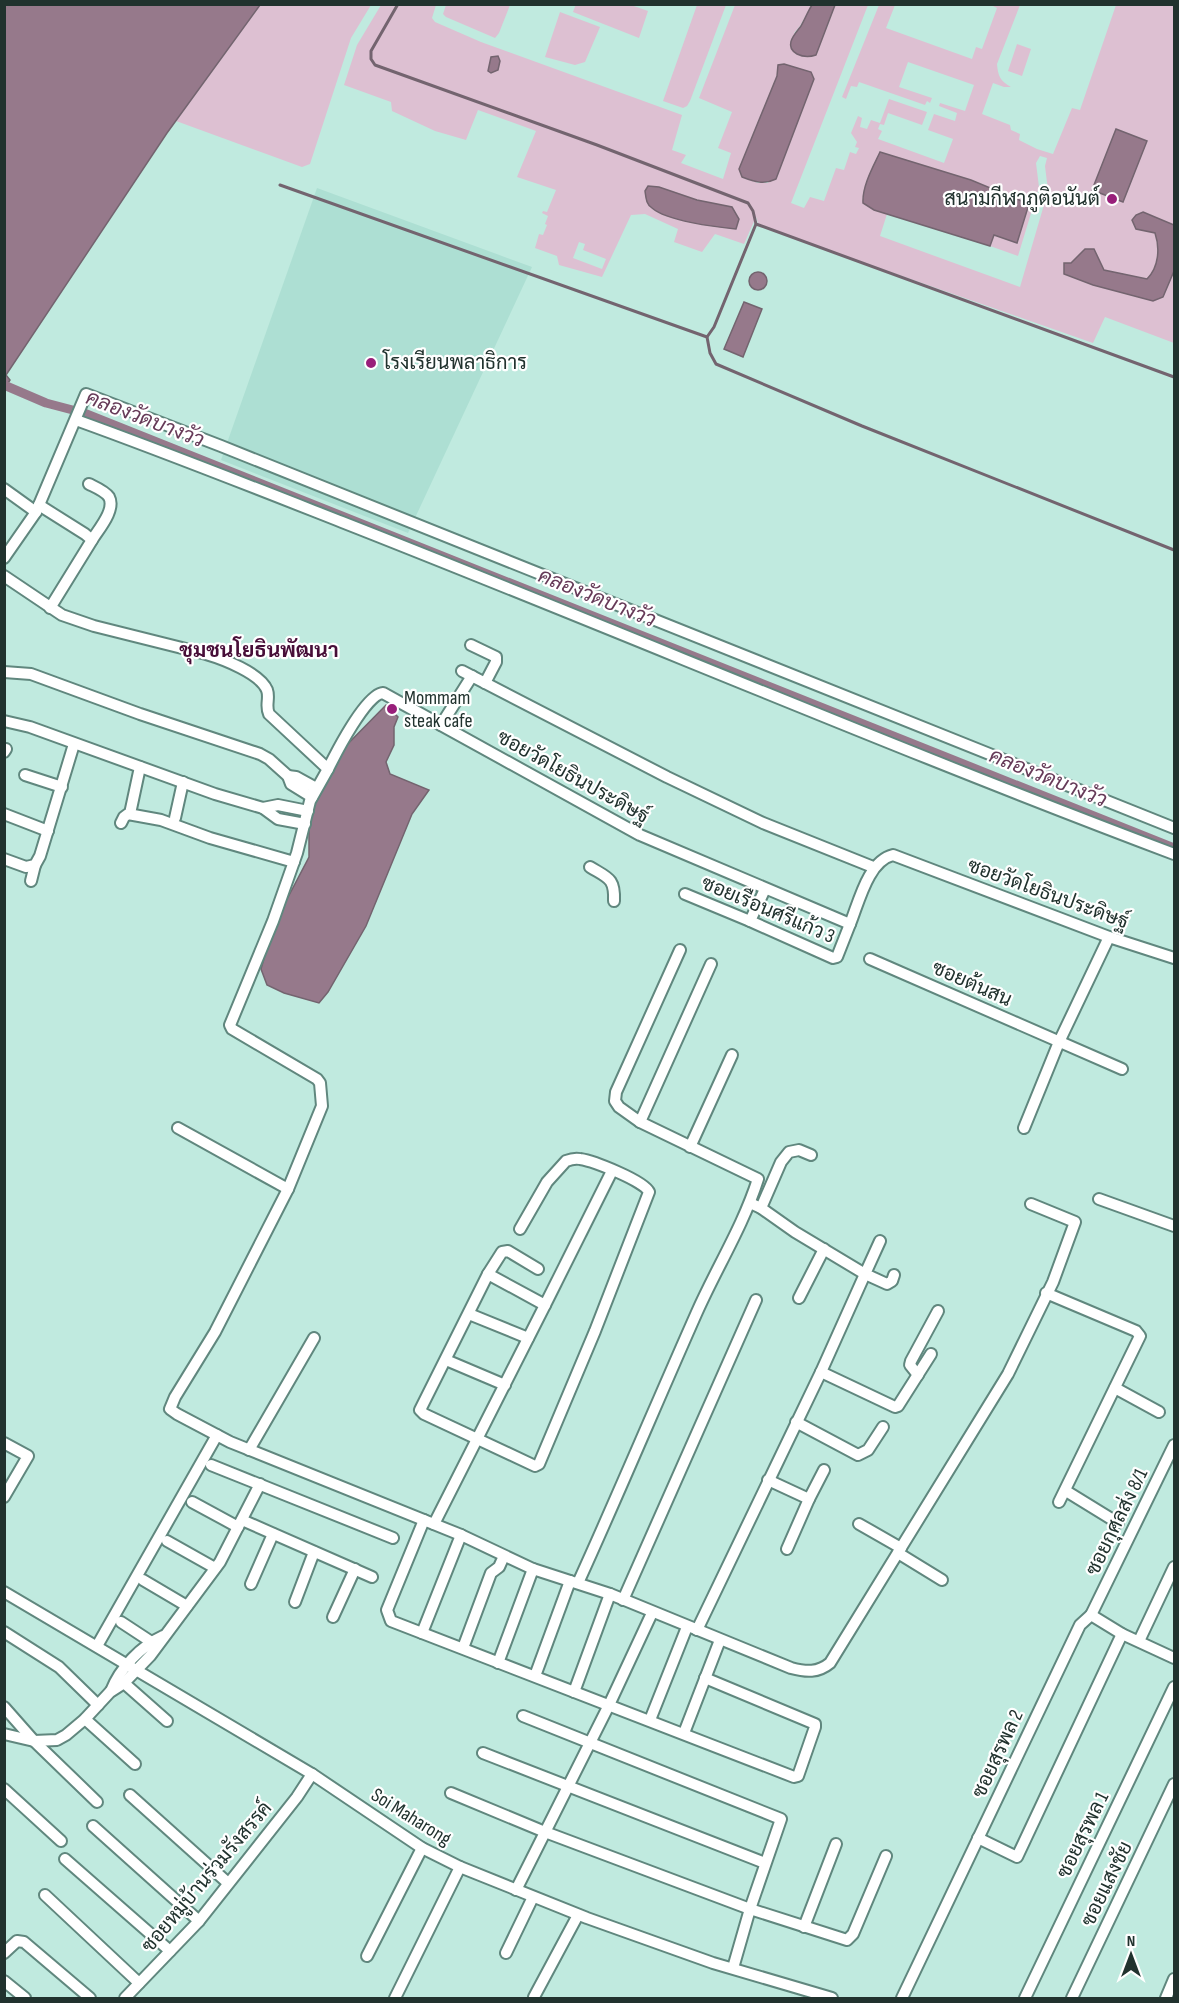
<svg xmlns="http://www.w3.org/2000/svg" width="1179" height="2003" font-family="'Sofia Sans Condensed',Sarabun,sans-serif">
<rect width="100%" height="100%" fill="#c0eadf"/>
<polygon fill="#addfd3" points="317,188 532,267 408,533 221,460"/>
<g fill="#ddc0d2" fill-rule="evenodd">
<polygon points="576,4 631,5 648,11 639,38 573,12"/>
<polygon points="260,5 371,5 351,38 310,164 302,167 176,121"/>
<path d="M381,5H436L432,18L435,22L481,42L682,115L672,150L686,155L681,163L723,179L731,153L718,148L732,112L699,98L735,5H812L800,26L794,33L827,28L835,5H868L791,203L804,208L810,197L824,201L836,168L844,170L850,152L856,154L859,148L855,147L857,142L851,133L858,116L862,118L860,127L867,129L871,120L880,123L889,99L927,112L922,125L888,113L884,125L880,124L878,129L882,131L878,139L944,163L953,139L928,130L934,114L955,121L957,113L939,106L940,103L965,111L974,85L908,62L899,87L932,98L930,103L927,101L925,105L859,82L857,87L851,86L846,99L842,97L879,5H895L886,28L972,59L976,47L982,49L997,8L993,6V5H1020L997,64C998,76 1000,81 1011,87H1004L993,83L982,114L1010,125L1011,130L1020,134L1019,140L1037,149L1053,154L1072,108L1080,110L1116,5H1174V343L1105,317L1093,343L759,226L756,217L744,244L715,234L702,252L674,242L678,229L645,214L631,215L602,277L559,265L557,256L535,248L539,234L543,235L547,225L545,224L548,216L542,213L543,211L547,212L556,190L517,177L536,131L478,110L466,140L435,131L392,111L391,102L344,85L357,45ZM784,64L798,69L768,183H758L742,177L739,169L777,76L778,65ZM881,153L906,161L994,235L990,246L1018,256L1039,187L1036,163L1040,156L1047,158L1045,166L1048,191L1020,287L880,236L887,214ZM697,200L732,207L722,227L701,224L661,213ZM579,242L585,244L583,250L606,259L602,269L573,258Z"/>
<polygon points="446,5 446,4 510,5 499,33 495,38 446,17 443,14"/>
<polygon points="697,5 726,5 690,101 687,106 683,108 663,101"/>
<polygon points="560,12 600,27 585,62 575,65 545,57"/>
<polygon points="1017,44 1031,49 1022,76 1008,71"/>
</g>
<g fill="#96798b" stroke="#73646f" stroke-width="1.5">
<polygon points="5,4 260,5 167,133 6,375 10,380 5,388"/>
<path d="M812,5H835L816,55C810,57 803,57 797,54C783,46 795,34 801,26C805,19 808,11 812,5Z"/>
<polygon points="498,56 500,61 498,70 491,73 488,71 491,57"/>
<path d="M784,64L811,72L814,79L776,179C764,185 755,182 742,177L739,169L777,76L778,65Z"/>
<polygon points="1116,129 1147,141 1123,202 1092,190"/>
<path d="M880,152L971,180L1029,204L1017,243L994,235L990,246L874,210L863,203C862,186 873,167 880,152Z"/>
<path d="M648,186L659,187L697,200L732,207L739,219L736,229C715,227 667,221 652,208C646,204 646,198 645,191Z"/>
<path d="M1143,212L1174,225V271L1163,297L1153,301L1093,285L1064,274V263H1071L1085,249H1094L1104,270L1147,279C1159,267 1160,248 1155,233L1136,229L1132,220L1136,215Z"/>
<circle cx="758" cy="281" r="9"/>
<polygon points="744,302 762,309 743,357 724,349"/>
<polygon points="386,705 398,717 394,727 394,745 386,762 390,774 429,790 412,814 366,926 328,992 319,1003 284,993 267,985 261,969 274,924 309,857 309,818 335,757"/>
</g>
<g fill="none" stroke-linecap="round" stroke-linejoin="round">
<g stroke="#73646f" stroke-width="3">
<polyline points="398,4 371,51 371,59 375,65 597,145 748,203 753,211 756,224 1174,377"/>
<polyline points="280,185 707,337 710,353 716,364 862,426 1174,550"/>
<polyline points="707,337 714,327 756,224"/>
</g>
<polyline stroke="#96798b" stroke-width="9" points="4,385 46,403 84,413 1174,848"/>
<g stroke="#60877e" stroke-width="14">
<g id="minor">
<path d="M76,420C165,452 253,487 342,522C620,631 895,749 1174,854"/>
<path d="M89,484C95,487 105,491 109,497C116,510 98,530 92,540"/>
<polyline points="4,489 36,512"/>
<polyline points="39,505 85,534 92,540 50,608"/>
<polyline points="4,558 36,512 86,394 221,446 1174,828"/>
<path d="M4,576L62,615L94,626L206,654C223,659 260,673 267,690C270,698 265,706 269,714L328,769C336,753 366,694 383,693L640,835L850,924C859,902 868,861 893,855L1109,937L1174,958"/>
<polyline points="471,645 496,657 496,662 485,683"/>
<polyline points="462,671 667,777 763,823 873,867"/>
<polyline points="4,672 31,674 140,714 260,754 269,759 288,776 291,784 312,797"/>
<polyline points="4,721 30,727 215,794 263,808 278,819 305,824"/>
<polyline points="441,725 472,676"/>
<polyline points="4,752 6,749"/>
<path d="M328,769L310,801L297,853L273,921L230,1025L232,1029L317,1079L320,1083L322,1106L288,1189L215,1332L175,1397L170,1409L177,1414L230,1442L461,1535L533,1569L610,1594L791,1668C806,1672 818,1673 830,1663L1008,1374L1053,1282L1075,1222L1031,1204"/>
<polyline points="25,775 62,787"/>
<polyline points="288,776 296,777 316,788"/>
<polyline points="263,808 278,805 308,811"/>
<polyline points="131,809 140,767"/>
<polyline points="4,814 48,831"/>
<polyline points="175,818 183,782"/>
<polyline points="121,823 124,817 128,814 161,820 210,838 294,862"/>
<polyline points="4,859 26,867 35,865 40,856 74,744"/>
<path d="M590,867C608,878 615,878 614,901"/>
<polyline points="31,881 35,865"/>
<polyline points="685,894 750,921 833,958 837,957 850,924"/>
<polyline points="750,921 765,889"/>
<polyline points="870,959 1122,1069"/>
<polyline points="640,1122 711,964"/>
<polyline points="178,1128 288,1189"/>
<polyline points="1024,1128 1059,1042 1109,937"/>
<polyline points="690,1147 732,1055"/>
<polyline points="1099,1199 1174,1226"/>
<polyline points="761,1208 781,1162 789,1152 799,1150 811,1155"/>
<path d="M520,1229L547,1182L566,1161C571,1159 575,1158 580,1159C594,1161 644,1181 649,1192L595,1331L539,1464L535,1466L424,1414L420,1410L488,1274L502,1252L508,1251L538,1269"/>
<polyline points="880,1241 865,1274 887,1284 892,1281 894,1275"/>
<polyline points="1046,1293 1136,1331 1140,1336 1059,1502"/>
<polyline points="799,1298 824,1249"/>
<polyline points="545,1305 612,1171"/>
<polyline points="469,1314 528,1338"/>
<polyline points="446,1360 505,1385"/>
<polyline points="821,1372 895,1407 898,1406 931,1354"/>
<polyline points="918,1375 910,1365 911,1361 938,1311"/>
<polyline points="1115,1388 1159,1412"/>
<polyline points="796,1422 858,1455 868,1450 883,1427"/>
<polyline points="4,1443 28,1456 4,1497"/>
<polyline points="249,1450 314,1338"/>
<polyline points="211,1465 393,1538"/>
<polyline points="768,1480 809,1499"/>
<polyline points="1066,1491 1118,1523"/>
<polyline points="192,1502 238,1527"/>
<polyline points="242,1520 372,1577"/>
<polyline points="424,1520 387,1610 391,1621 794,1777 798,1776 815,1727 815,1724 705,1678"/>
<polyline points="434,1524 545,1305 488,1274"/>
<polyline points="859,1524 901,1548"/>
<polyline points="167,1541 215,1568"/>
<polyline points="787,1549 809,1499 824,1470"/>
<polyline points="898,1553 942,1580"/>
<polyline points="143,1580 187,1606"/>
<path d="M578,1583C619,1493 657,1402 697,1312C717,1267 743,1226 758,1179L640,1122L619,1107L615,1101L616,1092L680,950"/>
<polyline points="251,1584 273,1534"/>
<polyline points="4,1592 312,1774 422,1848 460,1867 587,1918 713,1963 832,1998"/>
<polyline points="623,1600 756,1300"/>
<polyline points="295,1602 314,1552"/>
<polyline points="1091,1615 1174,1445"/>
<polyline points="333,1617 355,1569"/>
<polyline points="121,1622 156,1645"/>
<polyline points="697,1630 821,1372 865,1274 795,1232 761,1208 750,1203"/>
<polyline points="4,1632 59,1667 98,1705"/>
<polyline points="422,1633 461,1535"/>
<polyline points="1139,1641 1174,1567"/>
<polyline points="97,1646 217,1435"/>
<polyline points="463,1648 491,1573 499,1567 504,1556"/>
<polyline points="498,1663 533,1569"/>
<polyline points="535,1676 570,1581"/>
<polyline points="124,1683 167,1721"/>
<path d="M111,1691C120,1668 141,1646 163,1636"/>
<polyline points="574,1692 610,1594"/>
<polyline points="4,1707 34,1741 97,1802"/>
<polyline points="523,1716 781,1819 750,1909 733,1968"/>
<polyline points="85,1719 135,1764"/>
<polyline points="650,1720 687,1627"/>
<polyline points="684,1733 720,1640"/>
<polyline points="4,1734 34,1741 57,1740 66,1735 85,1719 110,1692 124,1683 150,1656 220,1562 260,1484"/>
<polyline points="483,1753 765,1863"/>
<polyline points="4,1789 61,1841"/>
<polyline points="451,1793 545,1832 750,1909 847,1940 853,1934 886,1856"/>
<polyline points="130,1795 228,1883"/>
<polyline points="93,1826 199,1921"/>
<polyline points="978,1838 1017,1857 1122,1634"/>
<polyline points="65,1859 170,1951"/>
<polyline points="516,1890 609,1705 652,1613"/>
<polyline points="45,1895 139,1983"/>
<polyline points="804,1927 836,1844"/>
<polyline points="4,1953 17,1941 24,1942 90,1998"/>
<polyline points="506,1953 533,1897"/>
<polyline points="367,1956 422,1848"/>
<polyline points="4,1981 25,1998"/>
<polyline points="534,1997 578,1915"/>
<polyline points="125,1998 199,1921 297,1797 312,1774"/>
<polyline points="395,1998 460,1867"/>
<polyline points="902,1998 1080,1625 1091,1615 1122,1634 1174,1658"/>
<polyline points="1025,1998 1174,1687"/>
<polyline points="1072,1998 1174,1784"/>
<polyline points="1166,1998 1174,1979"/>
</g>
</g>
<use href="#minor" stroke="#fff" stroke-width="10"/>
</g>
<g fill="#981f7a" stroke="#fff" stroke-width="2">
<circle cx="1112" cy="199" r="6"/>
<circle cx="371" cy="363" r="6"/>
<circle cx="392" cy="709" r="6"/>
</g>
<g text-anchor="middle" dominant-baseline="central" stroke-width="4.5" stroke-linejoin="round" paint-order="stroke">
<g font-size="20" fill="#21322e" stroke="#fff" text-anchor="start">
<text x="1100" y="199" text-anchor="end">สนามกีฬาภูติอนันต์</text>
<text x="383" y="363">โรงเรียนพลาธิการ</text>
<text x="404" y="698">Mommam<tspan x="404" dy="23">steak cafe</tspan></text>
</g>
<g font-size="20" fill="#21322e" stroke="#fff">
<text transform="translate(573 777) rotate(29)">ซอยวัดโยธินประดิษฐ์</text>
<text transform="translate(1048 894) rotate(20)">ซอยวัดโยธินประดิษฐ์</text>
<text transform="translate(768 910) rotate(23)">ซอยเรือนศรีแก้ว 3</text>
<text transform="translate(972 984) rotate(24)">ซอยต้นสน</text>
<text transform="translate(1117 1522) rotate(-64)">ซอยกุศลส่ง 8/1</text>
<text transform="translate(998 1754) rotate(-65)">ซอยสุรพล 2</text>
<text transform="translate(411 1817) rotate(32)">Soi Maharong</text>
<text transform="translate(1083 1835) rotate(-64)">ซอยสุรพล 1</text>
<text transform="translate(207 1877) rotate(-50)">ซอยหมู่บ้านร่วมรังสรรค์</text>
<text transform="translate(1107 1884) rotate(-64)">ซอยแสงชัย</text>
</g>
<g font-size="21" font-style="italic" fill="#663a58" stroke="#fff">
<text transform="translate(145 419) rotate(21)">คลองวัดบางวัว</text>
<text transform="translate(597 598) rotate(22)">คลองวัดบางวัว</text>
<text transform="translate(1048 778) rotate(22)">คลองวัดบางวัว</text>
</g>
<g font-size="21" font-weight="bold" fill="#470e38" stroke="#fff">
<text x="259" y="650">ชุมชนโยธินพัฒนา</text>
</g>
</g>
<rect width="1179" height="2003" fill="none" stroke="#21322e" stroke-width="12"/>
<g transform="translate(1131 1955)" stroke="#ffffff" stroke-width="4.5" paint-order="stroke">
<path d="M0-4.5L10 22L0 15L-10 22Z" fill="#21322e"/>
<text y="-9" font-size="16" font-weight="bold" text-anchor="middle" fill="#21322e">N</text>
</g>
</svg>
